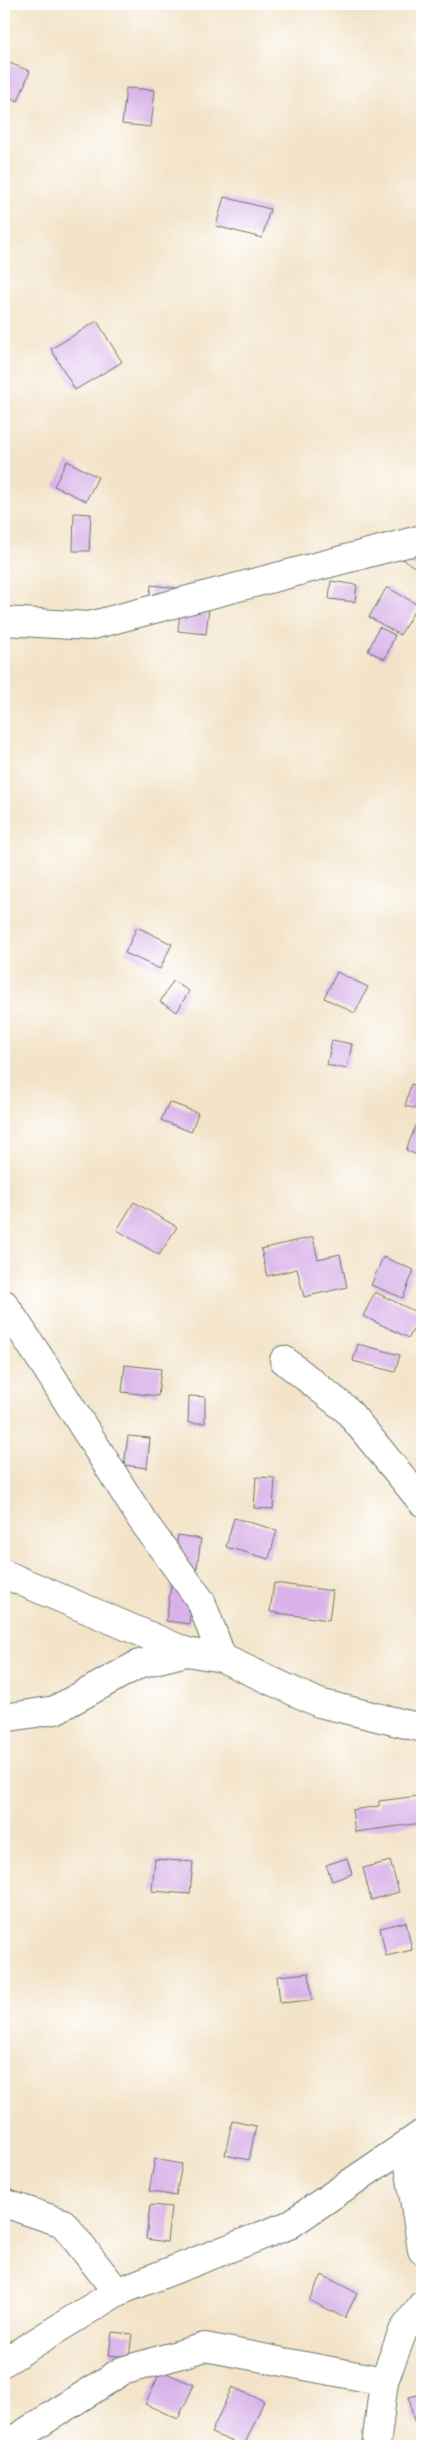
<svg xmlns="http://www.w3.org/2000/svg" width="426" height="2450" font-family="Mynerve,sans-serif">
<rect width="100%" height="100%" fill="#fff"/>
<filter id="ink" filterUnits="userSpaceOnUse"><feTurbulence type="fractalNoise" baseFrequency=".02" numOctaves="2"/><feDisplacementMap in="SourceGraphic" scale="10" xChannelSelector="R" yChannelSelector="G"/><feConvolveMatrix kernelMatrix="1 2 1 2 8 2 1 2 1" color-interpolation-filters="sRGB"/></filter>
<filter id="wash" filterUnits="userSpaceOnUse"><feTurbulence type="fractalNoise" baseFrequency=".0096" numOctaves="4" result="noise"/><feDisplacementMap in="SourceGraphic" scale="20" xChannelSelector="R" yChannelSelector="G"/><feGaussianBlur stdDeviation="1.12" result="paint"/><feColorMatrix in="noise" values="0 0 0 0 0 0 0 0 0 0 0 0 0 0 0 0 0 1.4 0 .05"/><feComposite in="paint" operator="in"/></filter>
<g filter="url(#wash)">
<rect width="100%" height="100%" fill="#f3e3c8"/>
<g id="blocks">
<g fill="#d9b2e9">
<polygon points="4,61 30,71 18,101 4,95"/>
<polygon points="126,88 155,90 151,127 122,124"/>
<polygon points="224,197 270,209 262,238 216,226"/>
<polygon points="97,321 122,362 75,390 51,349"/>
<polygon points="67,461 98,477 86,501 54,486"/>
<polygon points="74,513 91,514 89,551 73,551"/>
<polygon points="422,536 422,572 398,556"/>
<polygon points="331,581 357,585 355,602 329,599"/>
<polygon points="151,585 211,592 206,634 178,631 180,613 148,610"/>
<polygon points="387,587 418,605 400,635 369,617"/>
<polygon points="379,627 395,635 385,659 368,651"/>
<polygon points="137,927 172,944 160,969 125,953"/>
<polygon points="337,972 368,987 355,1013 324,998"/>
<polygon points="173,981 189,991 177,1012 160,1002"/>
<polygon points="332,1040 352,1044 347,1069 327,1065"/>
<polygon points="411,1084 422,1087 422,1110 405,1106"/>
<polygon points="169,1102 198,1113 191,1132 161,1120"/>
<polygon points="416,1125 422,1127 422,1157 406,1150"/>
<polygon points="134,1202 177,1227 159,1255 117,1230"/>
<polygon points="313,1237 318,1259 340,1254 347,1287 304,1297 297,1269 267,1276 261,1249"/>
<polygon points="383,1257 414,1270 403,1298 371,1285"/>
<polygon points="375,1292 420,1314 409,1338 363,1316"/>
<polygon points="358,1344 400,1355 395,1372 353,1361"/>
<polygon points="125,1365 161,1369 158,1396 122,1392"/>
<polygon points="189,1396 205,1397 205,1423 188,1423"/>
<polygon points="128,1436 150,1438 147,1468 124,1465"/>
<polygon points="256,1477 275,1478 273,1509 254,1508"/>
<polygon points="234,1518 277,1530 269,1559 226,1547"/>
<polygon points="178,1535 201,1539 189,1624 166,1621"/>
<polygon points="274,1583 333,1591 329,1620 270,1612"/>
<polygon points="418,1796 422,1823 355,1832 352,1810 379,1806 379,1801"/>
<polygon points="347,1858 352,1874 332,1881 326,1865"/>
<polygon points="155,1859 193,1862 190,1894 152,1891"/>
<polygon points="390,1861 399,1892 371,1900 363,1868"/>
<polygon points="406,1922 412,1950 386,1956 380,1928"/>
<polygon points="309,1973 312,2000 280,2003 277,1976"/>
<polygon points="232,2121 256,2126 249,2160 225,2155"/>
<polygon points="155,2159 182,2164 176,2196 149,2191"/>
<polygon points="150,2205 171,2207 167,2242 146,2239"/>
<polygon points="322,2275 357,2293 345,2318 309,2300"/>
<polygon points="112,2332 132,2334 129,2357 109,2355"/>
<polygon points="161,2371 194,2385 178,2419 145,2404"/>
<polygon points="232,2387 264,2401 244,2446 211,2433"/>
<polygon points="422,2394 422,2421 414,2422 409,2397"/>
</g>
</g>
</g>
<g filter="url(#ink)">
<use href="#blocks" fill-opacity="0" stroke="#697768" stroke-width="1"/>
<g fill="none" stroke-linecap="round" stroke-linejoin="round">
<g stroke="#697768" stroke-width="30">
<g id="minor">
<polyline points="4,621 89,626 422,539"/>
<polyline points="4,1304 47,1369 142,1520 201,1601 222,1658"/>
<polyline points="284,1360 347,1410 422,1502"/>
<polyline points="4,1574 187,1652 222,1658 319,1703 422,1728"/>
<polyline points="4,1718 55,1710 139,1664 187,1652"/>
<polyline points="406,2146 422,2250"/>
<polyline points="4,2203 63,2223 117,2292"/>
<polyline points="4,2362 117,2292 289,2225 422,2134"/>
<polyline points="4,2446 122,2371 205,2347 384,2381"/>
<polyline points="376,2446 384,2381 403,2331 422,2305"/>
</g>
</g>
<use href="#minor" stroke="#fff" stroke-width="28"/>
</g>
</g>
<rect width="426" height="2450" fill="none" stroke="#fff" stroke-width="20"/>
</svg>
